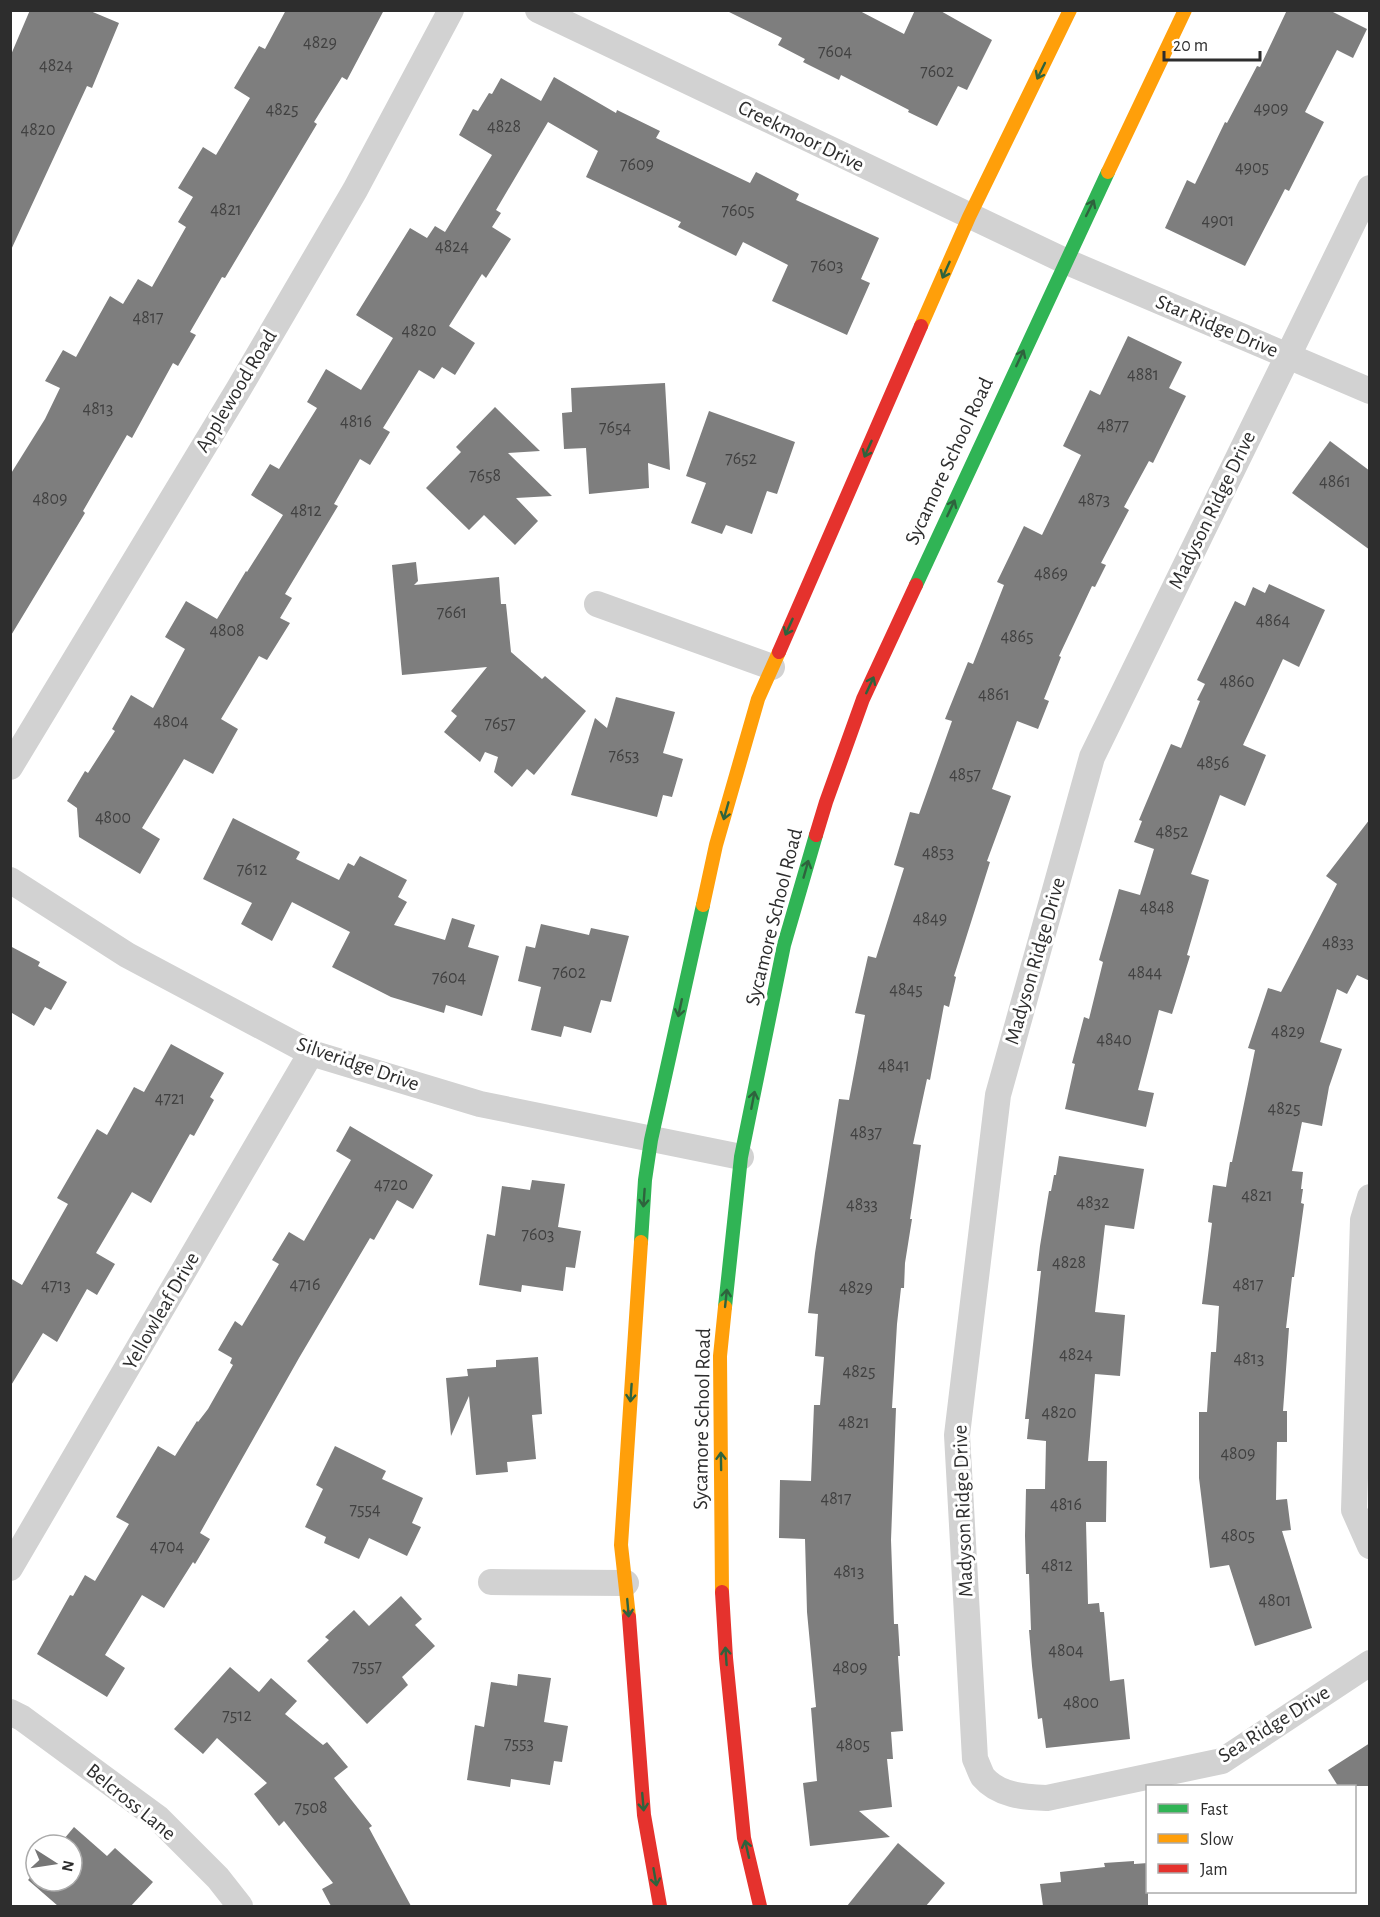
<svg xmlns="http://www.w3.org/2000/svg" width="1380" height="1917" font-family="'Alegreya Sans',sans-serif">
<rect width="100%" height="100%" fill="#fff"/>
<g fill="#7e7e7e">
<polygon points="30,10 88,10 119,23 92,88 87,86 10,252 10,57"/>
<polygon points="286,10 384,10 347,80 342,77 314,122 317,124 225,278 222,277 190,332 196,335 178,366 173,363 132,438 127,435 83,511 85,513 10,637 10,475 45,419 60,388 45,381 63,350 76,357 110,296 123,304 138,279 152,287 186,227 178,222 193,197 178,188 203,147 216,155 250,98 234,88 259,46 265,49"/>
<polygon points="725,10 858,10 904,34 915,10 939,10 992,40 967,90 958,86 937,126 908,112 909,110 841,75 839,80 803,62 805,59 778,45 782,38"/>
<polygon points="1287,10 1329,10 1367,29 1353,58 1337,50 1305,112 1324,122 1289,191 1285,189 1245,266 1165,228 1187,180 1195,184 1225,122 1227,123 1257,66 1260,67"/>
<polygon points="554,77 616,113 617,110 660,131 656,138 750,183 756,172 799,194 796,200 879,238 861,279 870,283 847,335 772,301 788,265 743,242 736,256 678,227 681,222 586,177 598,151 548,122 496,210 501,213 492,227 511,239 486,278 482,274 449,326 475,343 455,375 442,367 434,379 419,370 383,428 390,432 370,465 360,459 334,504 338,506 285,594 292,598 280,618 290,623 267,660 259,656 221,719 238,729 213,774 184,759 142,828 160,839 140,874 79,837 77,808 67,801 85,771 88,773 115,731 112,729 131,695 153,708 185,649 165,637 186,601 217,619 246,571 247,572 283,515 251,495 270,464 279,469 317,408 307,402 326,369 361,390 393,338 356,315 410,228 427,238 435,226 445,232 492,155 459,135 473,109 478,111 489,93 492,94 501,78 541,101"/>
<polygon points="1128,336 1182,362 1169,388 1186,396 1153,463 1149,461 1124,507 1129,510 1101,563 1106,565 1095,587 1092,586 1059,656 1061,657 1044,699 1049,701 1038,729 1017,721 992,789 1011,796 987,861 990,862 954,976 956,977 949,1007 944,1005 930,1080 927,1079 913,1144 921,1145 910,1219 912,1219 905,1263 904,1288 901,1288 897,1324 892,1408 896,1408 891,1540 894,1624 898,1624 900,1656 898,1656 903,1731 891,1732 893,1759 887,1759 892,1807 859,1811 890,1837 810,1846 803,1783 817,1781 811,1708 816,1707 807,1612 805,1539 779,1538 780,1480 811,1481 814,1405 820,1405 824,1357 815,1356 818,1314 808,1313 815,1253 839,1099 849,1100 865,1015 855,1013 868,956 876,958 904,868 894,865 910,812 919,814 952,721 945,719 968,662 973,664 1004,585 997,582 1024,526 1042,535 1081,455 1063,446 1090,390 1100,395"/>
<polygon points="665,383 670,470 648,463 649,488 589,494 586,448 564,449 562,413 572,412 571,388"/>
<polygon points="495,407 540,451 508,453 552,496 516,498 538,521 515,545 484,515 469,530 426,488 461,452 456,447"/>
<polygon points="709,411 795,442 777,494 767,491 752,534 726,525 722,534 691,523 706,483 686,476"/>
<polygon points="1330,441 1370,471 1370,550 1292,493"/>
<polygon points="416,562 418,581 414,585 499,577 501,604 506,604 511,652 542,679 545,676 586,711 534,775 527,769 512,787 494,772 498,757 485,752 480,762 444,732 457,716 451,711 487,667 402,675 392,565"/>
<polygon points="1269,584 1325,610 1299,667 1283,659 1243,745 1266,755 1245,806 1220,795 1191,874 1209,880 1187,955 1190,956 1172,1014 1159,1010 1138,1090 1154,1093 1146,1127 1065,1109 1075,1064 1072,1063 1084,1017 1089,1019 1103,962 1099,960 1119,889 1140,895 1154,849 1134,842 1142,821 1139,820 1144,808 1171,744 1181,748 1200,701 1197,700 1205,684 1197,680 1235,601 1245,606 1253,587 1265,593"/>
<polygon points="616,697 675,712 663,753 683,759 672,797 663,795 657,817 571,795 595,718 607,728"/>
<polygon points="233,818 300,852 296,859 339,880 348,863 354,866 360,856 407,880 398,897 407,902 394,925 445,940 452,918 475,925 468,947 499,956 482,1016 446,1005 444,1013 391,997 332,967 350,932 292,902 272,941 241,924 252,903 203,879"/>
<polygon points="1370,819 1370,981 1357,975 1347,994 1337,989 1320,1042 1342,1049 1329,1087 1322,1126 1302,1122 1292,1171 1303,1172 1301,1189 1303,1189 1301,1203 1304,1204 1294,1277 1292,1277 1286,1328 1289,1328 1283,1411 1287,1411 1287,1442 1277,1442 1276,1500 1287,1499 1291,1530 1282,1531 1312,1628 1255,1646 1229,1565 1210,1568 1199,1478 1199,1412 1207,1412 1211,1352 1216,1352 1219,1306 1202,1304 1212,1223 1208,1222 1213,1185 1226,1187 1230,1162 1232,1162 1255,1050 1248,1048 1268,988 1281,992 1337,884 1326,876"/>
<polygon points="541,924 589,935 591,928 629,936 611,1002 601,1000 591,1033 564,1026 561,1037 531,1030 541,987 518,981 526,946 535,948"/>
<polygon points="10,946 40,962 38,966 67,982 51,1010 45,1007 34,1026 12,1013 10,1016"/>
<polygon points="171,1044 224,1073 210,1097 214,1100 194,1136 190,1134 151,1203 132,1192 96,1253 115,1264 97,1295 87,1289 57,1342 43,1333 10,1387 10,1278 22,1285 68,1204 57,1198 97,1129 107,1135 134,1087 144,1092"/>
<polygon points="350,1126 433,1175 413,1209 397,1200 374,1240 370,1238 299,1358 200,1533 210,1539 195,1564 193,1562 164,1608 142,1595 105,1655 125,1668 107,1697 37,1654 70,1595 73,1596 85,1575 95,1581 129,1524 116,1517 158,1446 175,1456 197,1421 198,1422 208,1409 233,1365 230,1363 232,1358 218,1350 235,1321 242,1326 279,1264 272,1260 289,1232 304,1241 351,1160 336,1151"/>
<polygon points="1059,1156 1144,1169 1134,1229 1105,1225 1095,1312 1125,1315 1120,1376 1095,1374 1088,1461 1107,1461 1106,1522 1086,1522 1088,1604 1099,1603 1100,1612 1104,1612 1110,1681 1124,1679 1130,1739 1046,1748 1042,1718 1038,1719 1032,1666 1029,1630 1031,1630 1029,1574 1026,1574 1025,1536 1026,1489 1045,1489 1046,1441 1027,1439 1029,1419 1025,1419 1041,1271 1037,1271 1040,1246 1049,1191 1051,1191 1054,1175 1056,1175"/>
<polygon points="532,1180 565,1184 558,1227 581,1231 575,1268 566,1267 563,1291 522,1285 521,1292 479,1285 487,1234 495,1236 502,1186 530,1190"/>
<polygon points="538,1357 542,1414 532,1415 536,1459 507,1462 508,1472 476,1475 469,1396 451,1436 446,1378 468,1376 467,1369 496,1367 496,1360"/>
<polygon points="335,1446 386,1471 382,1479 423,1498 412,1523 421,1527 407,1556 369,1538 359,1559 324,1543 326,1537 305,1527 323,1489 316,1485"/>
<polygon points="401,1596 422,1619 415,1625 435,1646 402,1677 408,1685 367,1724 307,1661 329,1640 325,1637 354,1610 369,1626"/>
<polygon points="230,1667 259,1692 271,1678 297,1701 285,1714 323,1745 327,1742 348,1767 334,1778 372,1826 369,1828 411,1906 331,1906 322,1889 333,1883 284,1821 279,1826 254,1794 267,1783 217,1738 203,1754 174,1729"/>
<polygon points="518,1674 551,1678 544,1722 568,1726 562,1762 554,1761 550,1785 511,1779 510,1787 467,1780 475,1725 484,1727 491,1682 517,1686"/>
<polygon points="1370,1743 1370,1786 1338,1786 1328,1770"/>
<polygon points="74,1827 107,1856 115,1848 153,1882 131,1906 58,1906 28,1880 36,1871 36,1881 72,1881 72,1845 59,1845"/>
<polygon points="898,1843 945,1883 926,1906 847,1906"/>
<polygon points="1134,1861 1134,1864 1148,1863 1148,1906 1043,1906 1040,1884 1061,1882 1060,1872 1105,1867 1104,1863"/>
</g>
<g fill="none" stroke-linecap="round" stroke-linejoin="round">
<g stroke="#d2d2d2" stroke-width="26">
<polyline points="538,10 1065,261 1370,391"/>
<path d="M1370,188L1092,757L998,1095L957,1435L975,1759C978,1765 980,1772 983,1777C999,1796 1025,1797 1047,1798L1222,1761L1370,1663"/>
<polyline points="597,604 772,667"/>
<polyline points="10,767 238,390 355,190 451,10"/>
<polyline points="10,880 127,955 311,1053 480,1104 741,1157"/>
<polyline points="1370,1197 1363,1220 1354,1510 1370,1546"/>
<polyline points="10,1568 311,1053"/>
<polyline points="491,1582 626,1583"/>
<polyline points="10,1712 22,1718 158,1818 218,1878 240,1906"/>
</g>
<g stroke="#30b455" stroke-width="14">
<polyline points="916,585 1108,172"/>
<polyline points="641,1242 645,1180 651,1140 703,905"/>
<polyline points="725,1307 741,1157 784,945 816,835"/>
</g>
<g stroke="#ff9f0a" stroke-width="14">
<polyline points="1108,172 1185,10"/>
<polyline points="921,326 969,217 1070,10"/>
<polyline points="703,905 716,845 758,699 779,652"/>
<polyline points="722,1592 720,1356 725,1307"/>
<polyline points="629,1617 621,1545 641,1242"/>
</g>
<g stroke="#e5322d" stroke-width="14">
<polyline points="779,652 921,326"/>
<polyline points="816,835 826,802 863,699 916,585"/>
<polyline points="722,1592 726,1658 744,1838 760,1906"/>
<polyline points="629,1617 644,1815 660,1906"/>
</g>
</g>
<defs><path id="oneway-shaft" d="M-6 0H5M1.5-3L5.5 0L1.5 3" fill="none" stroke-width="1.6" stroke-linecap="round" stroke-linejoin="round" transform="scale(1.5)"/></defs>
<g stroke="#2e633d">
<use href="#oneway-shaft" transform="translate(1041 71) rotate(116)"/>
<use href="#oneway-shaft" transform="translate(1090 208) rotate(-64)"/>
<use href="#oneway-shaft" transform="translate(946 270) rotate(114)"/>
<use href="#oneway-shaft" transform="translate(1020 358) rotate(-65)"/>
<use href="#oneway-shaft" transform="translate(868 449) rotate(114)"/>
<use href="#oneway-shaft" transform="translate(951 508) rotate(-65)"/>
<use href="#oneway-shaft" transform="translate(789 627) rotate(114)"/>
<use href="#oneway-shaft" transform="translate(870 685) rotate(-65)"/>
<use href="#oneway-shaft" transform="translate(726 811) rotate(106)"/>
<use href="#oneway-shaft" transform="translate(806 869) rotate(-74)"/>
<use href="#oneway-shaft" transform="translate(680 1008) rotate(102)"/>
<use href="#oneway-shaft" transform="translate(753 1100) rotate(-79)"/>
<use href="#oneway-shaft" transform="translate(644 1198) rotate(94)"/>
<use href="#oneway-shaft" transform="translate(726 1298) rotate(-84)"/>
<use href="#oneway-shaft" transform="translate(631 1393) rotate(94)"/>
<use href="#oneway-shaft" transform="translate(721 1461) rotate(-91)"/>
<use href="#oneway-shaft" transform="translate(628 1608) rotate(85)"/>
<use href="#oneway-shaft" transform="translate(726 1656) rotate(-94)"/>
<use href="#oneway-shaft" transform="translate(643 1802) rotate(85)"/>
<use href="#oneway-shaft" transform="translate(747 1849) rotate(-103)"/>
<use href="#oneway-shaft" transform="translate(655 1877) rotate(80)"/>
</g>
<g text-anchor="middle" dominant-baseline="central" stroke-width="6" stroke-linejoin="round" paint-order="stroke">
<g font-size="18" fill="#414141">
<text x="320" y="43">4829</text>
<text x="835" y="52">7604</text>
<text x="56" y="66">4824</text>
<text x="937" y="72">7602</text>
<text x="1271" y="109">4909</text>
<text x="282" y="110">4825</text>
<text x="504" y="127">4828</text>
<text x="38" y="130">4820</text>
<text x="637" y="165">7609</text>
<text x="1252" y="168">4905</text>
<text x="226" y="210">4821</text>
<text x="738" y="211">7605</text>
<text x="1218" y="221">4901</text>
<text x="452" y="247">4824</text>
<text x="827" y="266">7603</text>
<text x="148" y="318">4817</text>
<text x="419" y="331">4820</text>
<text x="1143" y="375">4881</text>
<text x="98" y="409">4813</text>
<text x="356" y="422">4816</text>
<text x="1113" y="426">4877</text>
<text x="615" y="428">7654</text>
<text x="741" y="459">7652</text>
<text x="485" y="476">7658</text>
<text x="1335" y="482">4861</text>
<text x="50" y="499">4809</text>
<text x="1094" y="500">4873</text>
<text x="306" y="511">4812</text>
<text x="1051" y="574">4869</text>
<text x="452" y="613">7661</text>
<text x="1273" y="621">4864</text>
<text x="227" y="631">4808</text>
<text x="1017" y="637">4865</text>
<text x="1237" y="682">4860</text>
<text x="994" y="695">4861</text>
<text x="171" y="722">4804</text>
<text x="500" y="724">7657</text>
<text x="624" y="756">7653</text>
<text x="1213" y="763">4856</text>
<text x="965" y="775">4857</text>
<text x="113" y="818">4800</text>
<text x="1172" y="832">4852</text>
<text x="938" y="853">4853</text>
<text x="252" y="870">7612</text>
<text x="1157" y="908">4848</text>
<text x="930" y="919">4849</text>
<text x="1338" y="943">4833</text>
<text x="569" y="973">7602</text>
<text x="1145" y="973">4844</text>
<text x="449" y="978">7604</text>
<text x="906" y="990">4845</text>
<text x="1288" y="1032">4829</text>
<text x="1114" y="1040">4840</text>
<text x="894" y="1066">4841</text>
<text x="170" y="1099">4721</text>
<text x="1284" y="1109">4825</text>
<text x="866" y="1133">4837</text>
<text x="391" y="1185">4720</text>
<text x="1257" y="1196">4821</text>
<text x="1093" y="1203">4832</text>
<text x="862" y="1205">4833</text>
<text x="538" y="1235">7603</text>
<text x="1069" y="1263">4828</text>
<text x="305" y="1285">4716</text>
<text x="1248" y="1285">4817</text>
<text x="56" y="1286">4713</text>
<text x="856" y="1288">4829</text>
<text x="1076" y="1355">4824</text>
<text x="1249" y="1359">4813</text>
<text x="859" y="1372">4825</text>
<text x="1059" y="1413">4820</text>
<text x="854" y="1423">4821</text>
<text x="1238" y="1454">4809</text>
<text x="836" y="1499">4817</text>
<text x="1066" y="1505">4816</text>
<text x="365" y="1510">7554</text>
<text x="1238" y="1536">4805</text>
<text x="167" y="1547">4704</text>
<text x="1057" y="1566">4812</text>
<text x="849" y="1572">4813</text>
<text x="1275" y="1601">4801</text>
<text x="1066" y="1651">4804</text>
<text x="367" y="1667">7557</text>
<text x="850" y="1668">4809</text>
<text x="1081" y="1703">4800</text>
<text x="237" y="1716">7512</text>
<text x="519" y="1744">7553</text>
<text x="853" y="1745">4805</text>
<text x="311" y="1808">7508</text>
</g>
<g font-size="21" fill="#2d2d2d" stroke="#fff">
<text transform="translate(801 136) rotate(26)">Creekmoor Drive</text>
<text transform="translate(1217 326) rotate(23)">Star Ridge Drive</text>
<text transform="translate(236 391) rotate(-59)">Applewood Road</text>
<text transform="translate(949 461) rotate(-65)">Sycamore School Road</text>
<text transform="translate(1212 510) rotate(-64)">Madyson Ridge Drive</text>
<text transform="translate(774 917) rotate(-76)">Sycamore School Road</text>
<text transform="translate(1035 961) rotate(-74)">Madyson Ridge Drive</text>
<text transform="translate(358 1064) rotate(19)">Silveridge Drive</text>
<text transform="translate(161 1311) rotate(-60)">Yellowleaf Drive</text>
<text transform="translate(702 1419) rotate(-89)">Sycamore School Road</text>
<text transform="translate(963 1511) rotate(-92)">Madyson Ridge Drive</text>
<text transform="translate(1274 1724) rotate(-32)">Sea Ridge Drive</text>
<text transform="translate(131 1802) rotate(39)">Belcross Lane</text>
</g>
</g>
<rect width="1380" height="1917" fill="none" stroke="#2d2d2d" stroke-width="24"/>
<rect x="1146" y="1785" width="210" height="108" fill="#ffffff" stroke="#ababab" stroke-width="1.5"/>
<rect x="1158" y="1804" width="30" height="9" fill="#30b455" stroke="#ababab" stroke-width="1.5"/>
<text x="1200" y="1815" font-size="18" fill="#2d2d2d">Fast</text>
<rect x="1158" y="1834" width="30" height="9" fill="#ff9f0a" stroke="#ababab" stroke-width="1.5"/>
<text x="1200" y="1845" font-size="18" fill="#2d2d2d">Slow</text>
<rect x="1158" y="1864" width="30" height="9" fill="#e5322d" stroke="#ababab" stroke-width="1.5"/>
<text x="1200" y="1875" font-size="18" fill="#2d2d2d">Jam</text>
<g transform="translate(54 1863) rotate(102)"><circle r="28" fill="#ffffff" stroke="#ababab" stroke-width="1.5"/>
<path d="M0-4.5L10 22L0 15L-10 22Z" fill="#767676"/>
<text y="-9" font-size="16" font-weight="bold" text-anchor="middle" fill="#2d2d2d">N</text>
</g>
<path d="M1164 51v9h96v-9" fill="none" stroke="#2d2d2d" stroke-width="3"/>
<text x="1173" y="51" font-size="18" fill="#2d2d2d" stroke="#ffffff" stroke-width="4.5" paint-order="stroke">20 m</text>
</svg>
